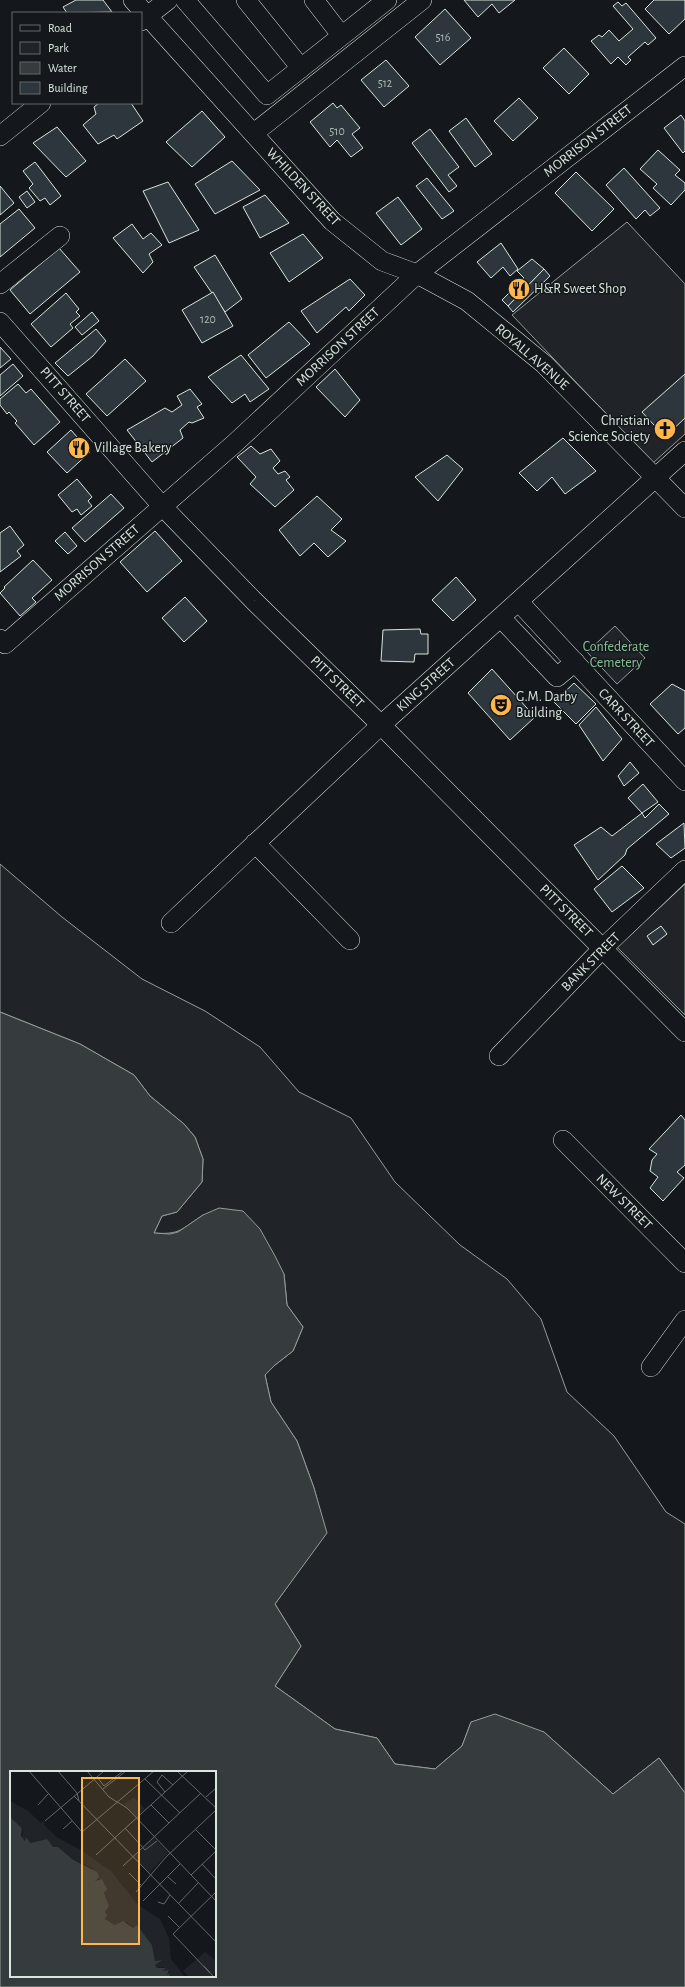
<svg xmlns="http://www.w3.org/2000/svg" width="685" height="1987" font-family="'Alegreya Sans',sans-serif">
<rect width="100%" height="100%" fill="#14181c"/>
<g fill="#202428" stroke="#939e99">
<polygon points="627,222 685,284 685,434 653,463 512,315"/>
<polygon points="615,626 645,658 617,684 587,652"/>
<path d="M0,864L62,917L142,979L205,1011L260,1047L299,1092L351,1118L395,1182L460,1245L507,1279L541,1319L567,1392L614,1436L666,1512L685,1524V1793L659,1758L613,1794L544,1732L471,1722L462,1746L435,1769L395,1764L377,1738L335,1729L275,1686L301,1646L275,1604L326,1533L314,1488L297,1441L271,1402L265,1375L275,1365L293,1351L303,1327L287,1305L284,1274L203,1215C182,1229 180,1235 154,1233L162,1216L177,1212L202,1182L203,1159L195,1137L184,1124L150,1096L134,1075L80,1044L0,1012Z"/>
<polygon points="685,884 685,1015 617,947"/>
</g>
<path fill="#363b3e" stroke="#939e99" fill-rule="evenodd" d="M0,1012L80,1044L134,1075L150,1096L184,1124L195,1137L203,1159L202,1182L177,1212L162,1216L154,1233L170,1234L178,1232L203,1215L219,1208L243,1211L260,1229L275,1256L284,1274L287,1305L303,1327L293,1351L275,1365L265,1375L271,1402L297,1441L314,1488L327,1533L275,1604L301,1646L275,1686L335,1729L377,1738L395,1764L435,1769L462,1746L471,1722L495,1714L544,1732L613,1794L659,1758L685,1793V1987H0ZM11,1772H215V1976H11Z"/>
<g fill="#2c363c" stroke="#d8e6dc">
<polygon points="76,0 103,0 112,12 67,13 63,7"/>
<polygon points="464,0 515,0 499,13 492,4 478,17"/>
<polygon points="654,0 685,0 685,19 669,34 645,9"/>
<polygon points="618,2 622,6 626,3 656,38 648,45 645,42 628,57 631,60 626,65 618,57 611,64 591,41 599,35 602,37 609,30 619,41 633,29 613,6"/>
<polygon points="445,9 471,38 440,65 415,37"/>
<polygon points="564,48 589,74 569,94 543,68"/>
<polygon points="386,60 409,86 384,107 361,80"/>
<polygon points="519,98 538,118 513,141 494,121"/>
<polygon points="99,103 131,103 143,121 117,139 114,135 98,144 83,125 96,114 94,107"/>
<polygon points="333,103 337,108 341,105 360,128 352,134 363,148 351,157 337,140 330,147 310,122"/>
<polygon points="202,111 225,137 192,167 166,142"/>
<polygon points="681,115 685,121 685,151 683,153 664,128"/>
<polygon points="466,118 492,154 475,167 449,131"/>
<polygon points="57,127 86,161 66,177 33,143"/>
<polygon points="430,129 459,167 448,175 457,186 449,192 412,143"/>
<polygon points="658,150 680,170 675,175 685,183 685,190 671,205 653,188 657,184 640,169"/>
<polygon points="232,161 260,190 215,214 195,184"/>
<polygon points="35,162 61,196 50,205 45,198 40,201 29,188 33,184 23,171"/>
<polygon points="624,168 660,208 650,216 645,210 636,219 606,185"/>
<polygon points="576,172 614,209 592,231 555,193"/>
<polygon points="427,178 454,211 442,219 416,186"/>
<polygon points="168,182 199,230 169,243 143,191"/>
<polygon points="0,186 14,203 0,215"/>
<polygon points="27,191 35,202 27,208 19,197"/>
<polygon points="265,195 289,223 260,238 243,207"/>
<polygon points="398,197 422,229 401,245 376,213"/>
<polygon points="19,209 35,228 0,257 0,224"/>
<polygon points="132,224 143,239 151,233 162,245 149,254 153,262 143,273 113,238"/>
<polygon points="303,234 323,258 289,282 270,253"/>
<polygon points="501,243 518,269 510,276 503,267 491,278 477,262"/>
<polygon points="59,248 80,272 30,314 10,290"/>
<polygon points="215,255 242,299 225,312 194,267"/>
<polygon points="532,259 544,269 508,306 502,300 524,278 517,271"/>
<polygon points="544,269 550,276 513,312 508,306"/>
<polygon points="350,279 365,295 349,311 346,307 317,333 301,311"/>
<polygon points="213,292 233,326 202,343 182,310"/>
<polygon points="66,293 79,309 76,312 80,316 70,324 73,328 51,347 31,324"/>
<polygon points="92,312 99,321 82,335 75,327"/>
<polygon points="289,322 310,344 266,378 248,355"/>
<polygon points="96,329 106,341 93,356 68,376 55,363"/>
<polygon points="0,347 11,359 0,368"/>
<polygon points="241,355 269,389 250,402 245,394 232,403 208,377"/>
<polygon points="125,359 146,381 107,416 86,394"/>
<polygon points="13,364 23,376 0,396 0,375"/>
<polygon points="335,369 360,400 345,417 316,387"/>
<polygon points="685,374 685,418 665,437 642,412"/>
<polygon points="18,384 26,393 31,389 60,422 34,445 15,423 17,421 9,412 7,414 0,405 0,399"/>
<polygon points="190,389 202,404 197,407 204,418 192,423 189,422 180,430 183,438 152,462 127,430 165,408 172,412 182,405 177,396"/>
<polygon points="71,430 90,452 67,473 47,452"/>
<polygon points="563,438 596,471 565,494 552,477 537,491 519,473"/>
<polygon points="251,446 260,454 271,449 280,461 273,468 278,474 285,471 290,477 286,480 294,490 275,507 250,484 256,477 237,457"/>
<polygon points="447,455 463,469 438,501 415,477"/>
<polygon points="77,479 92,497 88,501 92,506 81,515 77,509 72,512 58,495"/>
<polygon points="111,494 124,508 85,542 72,528"/>
<polygon points="317,496 342,519 331,530 346,541 328,557 314,543 300,556 279,530"/>
<polygon points="10,526 24,545 17,551 21,556 0,572 0,533"/>
<polygon points="155,531 182,561 147,592 120,562"/>
<polygon points="65,532 77,546 68,554 55,541"/>
<polygon points="33,560 52,580 32,598 36,602 20,616 0,593 5,588 4,587"/>
<polygon points="456,577 476,600 453,621 432,600"/>
<polygon points="185,597 207,621 184,642 162,618"/>
<polygon points="420,629 421,634 428,634 428,654 415,654 414,662 381,661 383,630"/>
<polygon points="492,669 535,717 510,740 468,693"/>
<polygon points="574,683 596,704 576,724 554,702"/>
<polygon points="672,684 685,691 685,728 678,734 650,704"/>
<polygon points="596,707 622,739 603,761 579,725"/>
<polygon points="630,762 639,773 624,786 618,776"/>
<polygon points="643,784 658,802 642,813 628,798"/>
<polygon points="659,804 669,814 627,849 625,855 598,880 574,845 601,827 612,836 642,813 645,818"/>
<polygon points="684,823 685,848 671,858 656,844"/>
<polygon points="622,866 644,888 612,912 594,889"/>
<polygon points="661,926 667,934 653,945 647,936"/>
<polygon points="681,1115 685,1120 685,1165 677,1172 684,1178 663,1201 650,1188 658,1177 650,1171 652,1160 657,1154 649,1149"/>
</g>
<g fill="none" stroke-linecap="round" stroke-linejoin="round">
<g stroke="#d8e6dc" stroke-width="20">
<g id="minor">
<polyline points="133,0 332,221 382,261 417,274 467,301 544,364 685,508"/>
<polyline points="185,0 267,95 387,0"/>
<polyline points="246,0 301,68"/>
<polyline points="314,0 341,35"/>
<polyline points="141,21 168,0"/>
<polyline points="254,133 422,0"/>
<polyline points="0,136 41,103"/>
<polyline points="0,284 60,236"/>
<polyline points="0,322 162,506 254,601 381,725 685,1032"/>
<polyline points="519,602 685,781"/>
<polyline points="501,618 557,677 575,662"/>
<polyline points="0,639 5,644 234,444 417,274 685,66"/>
<polyline points="255,843 350,940"/>
<polyline points="171,923 381,725 685,451"/>
<polyline points="499,1056 603,948 685,870"/>
<polyline points="563,1140 685,1263"/>
<polyline points="651,1367 685,1320"/>
</g>
</g>
<use href="#minor" stroke="#14181c" stroke-width="19"/>
</g>
<defs>
<g id="restaurant-disc" transform="scale(1.15)"><circle r="9.5" fill="#ffb74d" stroke="#14181c"/><path d="M-5-6h1v4h1v-4h1v4h1v-4h1v5L-1.5 .5V6h-2V.5L-5-1ZM5-6V6H3V1.5H1.5Q1.5-4 5-6Z" fill="#111"/></g>
<g id="church-disc" transform="scale(1.15)"><circle r="9.5" fill="#ffb74d" stroke="#14181c"/><path d="M-1.2-6h2.4v3.5h3.3v2.4h-3.3V6h-2.4V-.1h-3.3v-2.4h3.3Z" fill="#111"/></g>
<g id="theatre-disc" transform="scale(1.15)"><circle r="9.5" fill="#ffb74d" stroke="#14181c"/><path d="M-5-5.5Q0-4 5-5.5V0Q5 5 0 6Q-5 5-5 0ZM-3.3-2.5H-1v1.5H-3.3ZM1-2.5H3.3v1.5H1ZM-2.8 1Q0 5.5 2.8 1Z" fill="#111"/></g>
</defs>
<g fill-rule="evenodd">
<use href="#restaurant-disc" x="519" y="289"/>
<use href="#church-disc" x="665" y="429"/>
<use href="#restaurant-disc" x="79" y="448"/>
<use href="#theatre-disc" x="501" y="705"/>
</g>
<g text-anchor="middle" dominant-baseline="central" stroke-width="3" stroke-linejoin="round" paint-order="stroke">
<g font-size="12" fill="#adbab4">
<text x="443" y="37">516</text>
<text x="385" y="83">512</text>
<text x="337" y="131">510</text>
<text x="208" y="319">120</text>
</g>
<g font-size="14" fill="#d8e6dc" stroke="#14181c">
<text transform="translate(588 141) rotate(-38)">MORRISON STREET</text>
<text transform="translate(303 187) rotate(47)">WHILDEN STREET</text>
<text transform="translate(338 347) rotate(-43)">MORRISON STREET</text>
<text transform="translate(532 357) rotate(41)">ROYALL AVENUE</text>
<text transform="translate(65 395) rotate(49)">PITT STREET</text>
<text transform="translate(97 563) rotate(-41)">MORRISON STREET</text>
<text transform="translate(337 682) rotate(44)">PITT STREET</text>
<text transform="translate(426 685) rotate(-42)">KING STREET</text>
<text transform="translate(626 718) rotate(47)">CARR STREET</text>
<text transform="translate(566 911) rotate(45)">PITT STREET</text>
<text transform="translate(591 962) rotate(-45)">BANK STREET</text>
<text transform="translate(624 1202) rotate(45)">NEW STREET</text>
</g>
<g font-size="14" fill="#d8e6dc" stroke="#14181c" text-anchor="start">
<text x="534" y="289">H&amp;R Sweet Shop</text>
<text x="650" y="421" text-anchor="end">Christian<tspan x="650" dy="16">Science Society</tspan></text>
<text x="94" y="448">Village Bakery</text>
<text x="516" y="697">G.M. Darby<tspan x="516" dy="16">Building</tspan></text>
</g>
<g font-size="14" fill="#8ac095" stroke="#14181c">
<text x="616" y="647">Confederate<tspan x="616" dy="16">Cemetery</tspan></text>
</g>
</g>
<g transform="translate(10 1771)">
<rect width="206" height="206" fill="#14181c"/>
<path d="M124,26L135,38L126,46L114,33ZM0,30L18,40L31,52L34,50V54L48,67L71,79L101,100L127,133L150,148L159,167L161,188L175,206H159L160,202L157,205L159,200H152L154,196L147,197L145,194L149,189L145,190L142,174L127,154L123,157L117,151L105,154L95,148V141L99,135L94,122L95,113L89,108L85,110L83,97L62,88L48,76H43L37,68L20,72L12,67L13,57L0,46ZM144,67L158,82L139,102L123,86ZM195,181L206,190V201L200,206H179L173,200Z" fill="#202428"/>
<path d="M0,46L12,57L11,65L15,70L16,66L20,72L37,68L43,76H48L62,88L87,101L89,106L85,110L92,108L97,118L94,122L99,135L95,141L97,144L95,148L105,154L113,150L123,157L127,154L142,174L145,190L152,189L145,194L147,197H156L152,200L159,199L157,204L160,202L159,206H0Z" fill="#363b3e"/>
<path fill="none" stroke="#626a69" stroke-width="1" d="M19,0L72,61L144,0M48,0L67,22L69,30M77,0L99,26L117,37L206,130M167,0L206,37M87,6L94,15L113,0M135,8L170,42M93,18L116,0M155,21L147,11L152,4L163,14M64,25L206,171M196,26L206,17M28,34L38,23M141,34L159,52M35,50L94,0M115,57L135,79L147,70M53,58L62,50M186,59L206,79M86,84L178,0M192,93L205,107M113,95L191,22M119,102L131,114M181,104L206,80M157,105L166,113M126,121L156,86L206,39M133,130L170,93M148,131L154,133L160,124M168,133L188,112M158,145L169,156M194,195L204,206M200,202L163,163L206,121"/>
<path fill="#ffb74d" fill-opacity="0.15" stroke="#ffb74d" stroke-width="2" d="M72,7H129V173H72Z"/>
<rect width="206" height="206" fill="none" stroke="#d8e6dc" stroke-width="2"/>
</g>
<rect x="12" y="12" width="130" height="92" fill="#14181c" stroke="#626a69"/>
<rect x="20" y="25" width="20" height="6" fill="#14181c" stroke="#626a69"/>
<text x="48" y="32" font-size="12" fill="#d8e6dc">Road</text>
<rect x="20" y="42" width="20" height="12" fill="#202428" stroke="#626a69"/>
<text x="48" y="52" font-size="12" fill="#d8e6dc">Park</text>
<rect x="20" y="62" width="20" height="12" fill="#363b3e" stroke="#626a69"/>
<text x="48" y="72" font-size="12" fill="#d8e6dc">Water</text>
<rect x="20" y="82" width="20" height="12" fill="#2c363c" stroke="#626a69"/>
<text x="48" y="92" font-size="12" fill="#d8e6dc">Building</text>
</svg>
